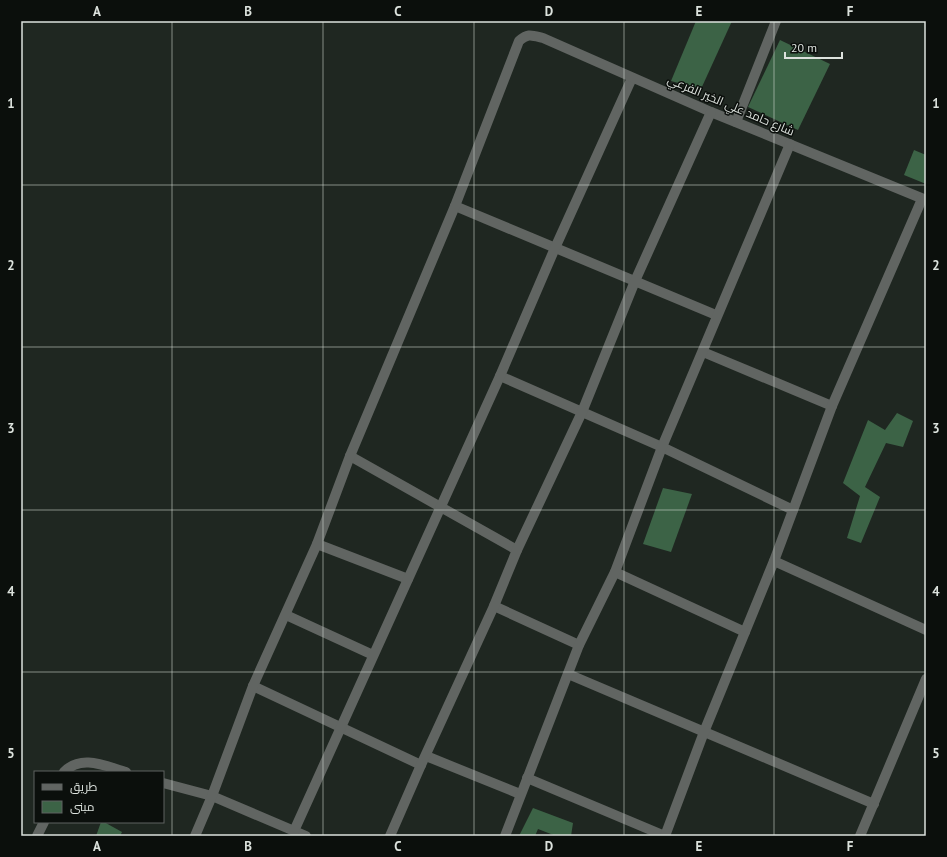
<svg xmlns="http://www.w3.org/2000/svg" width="947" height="857" font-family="'PT Sans',Cairo,sans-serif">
<rect width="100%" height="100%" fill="#1f2721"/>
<g fill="#3c6346">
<polygon points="696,21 732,21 701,89 671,81"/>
<polygon points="780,40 830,64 798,130 748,107"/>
<polygon points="914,150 926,155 926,184 904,175"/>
<polygon points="897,413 913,421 903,447 886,443 865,487 880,497 861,543 847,538 860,496 843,483 868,420 885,430"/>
<polygon points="663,488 692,494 671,552 643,544"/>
<polygon points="533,808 573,823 571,836 556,836 538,829 535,836 519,836"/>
<polygon points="101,822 104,822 122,832 120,836 96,836"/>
</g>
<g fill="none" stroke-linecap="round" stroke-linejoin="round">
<g stroke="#616562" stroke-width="10">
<polyline points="736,122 776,21"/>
<polyline points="455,206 716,315"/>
<polyline points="703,352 832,406"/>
<polyline points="500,376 662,447 793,510"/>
<polyline points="350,456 517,550"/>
<polyline points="317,544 408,579"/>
<polyline points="774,561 926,630"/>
<polyline points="615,572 745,632"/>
<polyline points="494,606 579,645"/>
<polyline points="286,615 373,655"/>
<polyline points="568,674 874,804"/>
<polyline points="253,686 421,765"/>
<polyline points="426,756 520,794"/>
<path d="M64,772C81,754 105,766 126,772"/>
<polyline points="527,778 665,836"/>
<polyline points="163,783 212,796 306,836"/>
<polyline points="294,831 500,376 555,248 632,78"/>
<polyline points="37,836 44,822"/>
<path d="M195,836L212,796L253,686L317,544L350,456L455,206L519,41C528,33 531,35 543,38L711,112L926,200"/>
<polyline points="390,836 421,765 494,606 517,550 582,412 635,281 711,112"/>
<polyline points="505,836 579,645 615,572 662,447 790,144"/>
<polyline points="665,836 704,732 774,561 832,406 922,199"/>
<polyline points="860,836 926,679"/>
</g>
</g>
<path fill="none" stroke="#dce2dd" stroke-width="1" stroke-opacity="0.55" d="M172,21V836M323,21V836M474,21V836M624,21V836M774,21V836M21,185H926M21,347H926M21,510H926M21,672H926"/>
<g text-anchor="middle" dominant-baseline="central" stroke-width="3" stroke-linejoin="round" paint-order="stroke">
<g font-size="12" fill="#dce2dd" stroke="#0b0f0c">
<text transform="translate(731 105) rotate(23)">شارع حامد علي الخير الفرعي</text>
</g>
</g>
<rect width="947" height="857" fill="none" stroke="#0b0f0c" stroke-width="44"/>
<rect x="34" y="771" width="130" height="52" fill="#0b0f0c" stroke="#5f6360"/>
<rect x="42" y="784" width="20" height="6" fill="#616562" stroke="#5f6360"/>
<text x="70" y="791" font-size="12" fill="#dce2dd">طريق</text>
<rect x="42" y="801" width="20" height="12" fill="#3c6346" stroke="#5f6360"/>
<text x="70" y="811" font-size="12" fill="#dce2dd">مبنى</text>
<path d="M785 52v6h57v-6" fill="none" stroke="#dce2dd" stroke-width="2"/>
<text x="791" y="52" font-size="12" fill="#dce2dd" stroke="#0b0f0c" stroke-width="3" paint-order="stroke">20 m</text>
<rect x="22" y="22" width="903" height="813" fill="none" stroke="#dce2dd" stroke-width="1.5"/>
<g font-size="13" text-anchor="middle" font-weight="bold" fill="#dce2dd">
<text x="97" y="16">A</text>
<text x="248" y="16">B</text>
<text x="398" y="16">C</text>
<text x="549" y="16">D</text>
<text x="699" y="16">E</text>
<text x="850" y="16">F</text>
<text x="11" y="108">1</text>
<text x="936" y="108">1</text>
<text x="11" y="270">2</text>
<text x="936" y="270">2</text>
<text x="11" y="433">3</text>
<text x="936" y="433">3</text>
<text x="11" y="596">4</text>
<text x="936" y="596">4</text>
<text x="11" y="758">5</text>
<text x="936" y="758">5</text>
<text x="97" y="851">A</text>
<text x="248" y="851">B</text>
<text x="398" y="851">C</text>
<text x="549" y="851">D</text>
<text x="699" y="851">E</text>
<text x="850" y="851">F</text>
</g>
</svg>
